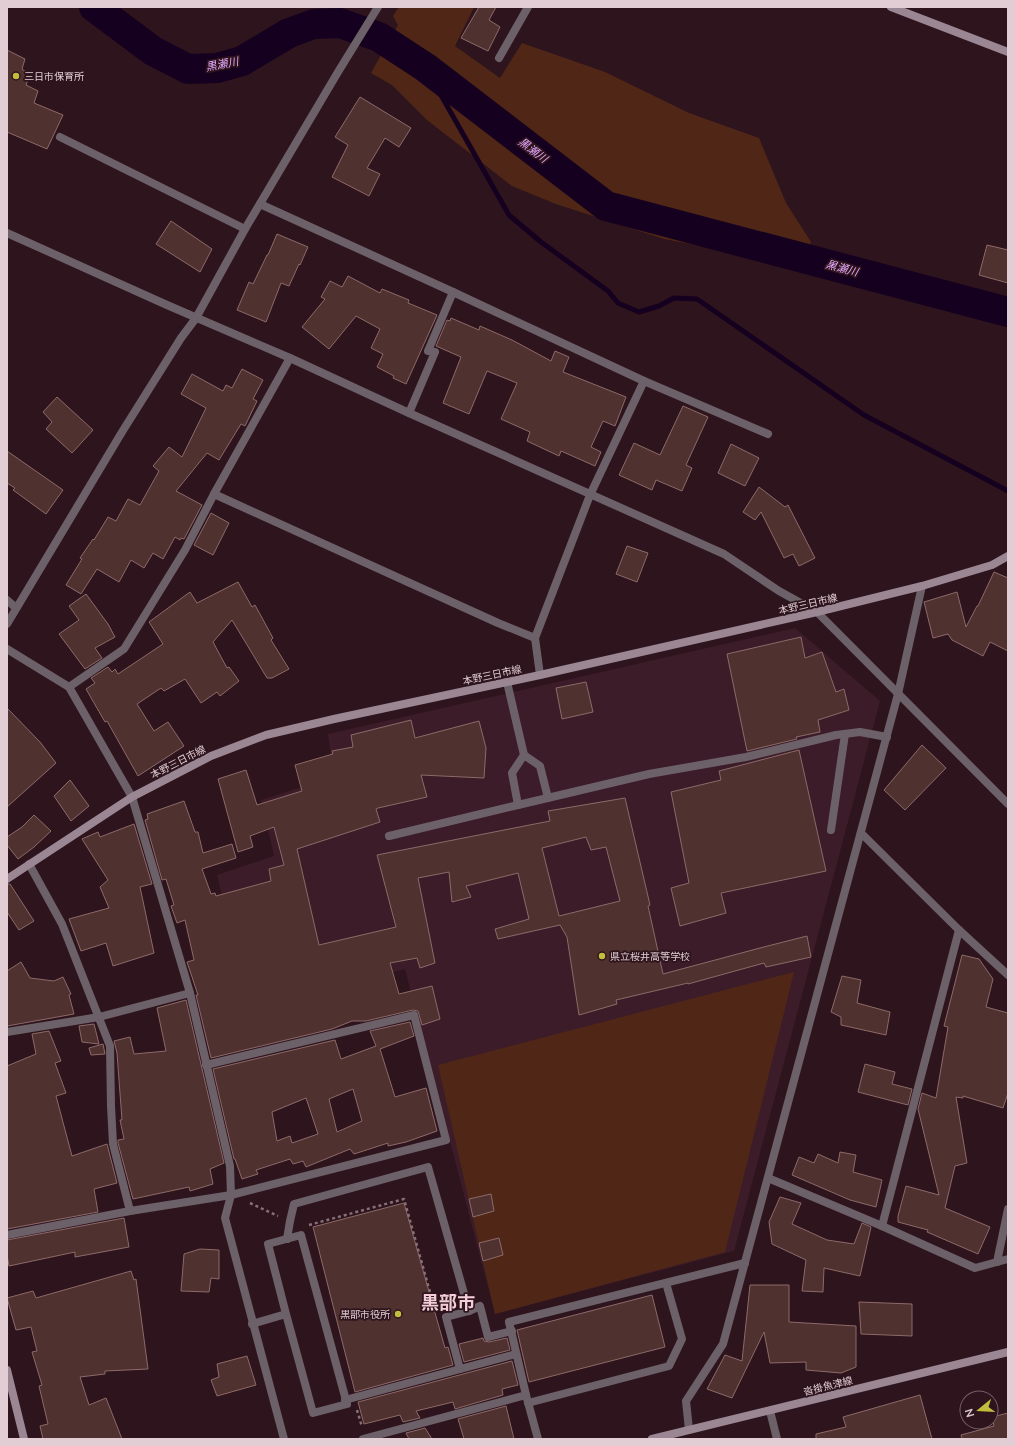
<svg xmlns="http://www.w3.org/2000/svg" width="1015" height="1446" font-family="Mulish,'Noto Sans JP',sans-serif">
<rect width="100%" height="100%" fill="#2e141d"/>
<polygon fill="#3c1c28" points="795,628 880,701 734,1251 495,1314 405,969 286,1001 250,1015 217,875 274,856 261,800 334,777 328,734"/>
<g fill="#502717">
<polygon points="399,7 474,7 455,46 500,78 522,43 605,72 689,113 759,138 786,203 811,242 802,270 734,252 664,239 556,204 512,186 427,120 392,85 371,73 398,25 393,16"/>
<polygon points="794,972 725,1252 495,1314 438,1065"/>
</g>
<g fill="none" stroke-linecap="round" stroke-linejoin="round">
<polyline stroke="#16001f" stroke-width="5" points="425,67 509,215 541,242 608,291 618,303 639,312 659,306 674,298 697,299 864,415 1008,491"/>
<polyline stroke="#16001f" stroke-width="30" points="94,7 153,51 188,69 217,68 242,61 289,33 314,24 340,23 379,37 425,67 606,206 1008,312"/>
</g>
<g fill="#4f3130" stroke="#8d6a69" fill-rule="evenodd">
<polygon points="479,7 496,7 489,20 500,27 488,51 461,38"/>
<polygon points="7,50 25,59 22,69 30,75 26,85 38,91 34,103 63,115 47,149 7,132"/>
<polygon points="360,97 411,128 399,147 385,138 367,168 380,174 369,196 332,177 348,145 335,137"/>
<polygon points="171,221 212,249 200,272 156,244"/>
<polygon points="277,234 308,247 300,265 299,264 289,286 281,283 266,322 237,310 249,282 253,284 267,255 268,255"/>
<polygon points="987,245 1008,250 1008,283 979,275"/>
<polygon points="348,276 380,293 382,289 409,300 408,303 437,315 406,384 393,378 394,376 377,367 383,354 371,348 380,329 356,316 329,349 302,327 325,299 321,297 330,281 342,287"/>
<polygon points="451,318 479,330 480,326 512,340 551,361 555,351 569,357 563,372 626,397 615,426 603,421 591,447 601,452 595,466 561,451 559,456 527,441 530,432 501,419 517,383 487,371 469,414 443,403 461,357 436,346 447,320 450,321"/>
<polygon points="242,369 263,380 253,399 257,401 245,426 241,424 219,460 207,453 176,491 202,505 184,539 181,538 180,540 175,537 163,559 153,553 144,568 131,560 119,582 97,569 81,594 66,585 82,559 80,558 93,539 94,540 108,517 116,521 128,499 140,505 159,471 153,466 169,447 182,457 206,408 181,394 192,374 223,391 226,385 232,388"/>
<polygon points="57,397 93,430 72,453 46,429 52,422 43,412"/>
<polygon points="683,406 708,417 686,465 692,468 682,491 656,480 652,490 619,475 634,443 660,455"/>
<polygon points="731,444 759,458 745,486 718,473"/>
<polygon points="7,451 63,490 46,514 13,490 15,488 7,483"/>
<polygon points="759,487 785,507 788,505 815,558 799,566 793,554 784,558 761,512 755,520 743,512"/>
<polygon points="211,513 229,523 213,555 194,545"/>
<polygon points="627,546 648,553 637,582 616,574"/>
<polygon points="994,572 1008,578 1008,651 990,642 983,656 952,640 948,634 933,638 924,602 957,592 966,627 977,606 978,606"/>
<polygon points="238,582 252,607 255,605 273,638 271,640 289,669 272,678 267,678 232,620 213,642 227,668 229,667 239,681 220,696 217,692 201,703 185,679 164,691 161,688 137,704 154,731 168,722 184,746 138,776 107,721 105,722 86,689 95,683 91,678 108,667 112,672 115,669 118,674 163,644 149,622 190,592 197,603"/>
<polygon points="86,594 108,624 115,637 95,648 102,658 85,669 59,634 79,620 69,606"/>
<polygon points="801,637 805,658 822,652 836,692 844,689 849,710 818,720 820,732 796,737 797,739 747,751 727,654"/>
<polygon points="586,682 593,712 562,719 556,688"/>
<polygon points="7,708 40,742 56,763 7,807"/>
<path d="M411,720L415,738L479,721L486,748L484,778L421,775L427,797L378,808L376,809L380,822L297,849L319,945L396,927L377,855L550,821L548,811L625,798L650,905L648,906L663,974L760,948L807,936L811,957L766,967L764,963L688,984V983L616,1000L617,1004L579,1015L567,937L560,925L498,939L495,929L529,919L518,873L466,886L471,897L452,902L449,872L418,878L435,963L420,968L417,958L390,963L399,994L432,986L440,1019L422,1025L418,1011L413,1010L366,1021H352L332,1029L211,1058L196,995H198L187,962L194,960L185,920L177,923L171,906L174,905L166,879L162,880L145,820L148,819L147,814L184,801L195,832H198L203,853L232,844L236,858L202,869L211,894L215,893L216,896L271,881L269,869L284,865L274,827L250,836L253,847L238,852L218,779L246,770L257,805L302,791L295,765L333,754L332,751L353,747L351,735ZM586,837L591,850L606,847L620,901L559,916L542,848Z"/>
<polygon points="922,745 946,768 905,810 884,790"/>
<polygon points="799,750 826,871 721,893 726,913 680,926 671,888 689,883 671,792 721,780 719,771"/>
<polygon points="70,780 89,806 71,821 54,796"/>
<polygon points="34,815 51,831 34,847 18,859 7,845 7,837 22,827"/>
<polygon points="134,824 152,884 140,887 154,953 113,966 106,943 81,951 69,919 109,908 100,887 108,880 82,839 98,832 100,837"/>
<polygon points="7,884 10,884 34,921 19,930 7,912"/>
<polygon points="962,955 979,959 993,979 986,1007 1008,1013 1008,1093 1003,1108 963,1096 963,1098 956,1097 967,1163 955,1166 945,1208 990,1227 978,1254 927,1232 928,1230 898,1222 898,1216 906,1186 939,1195 918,1109 922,1093 936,1098 948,1027 944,1026"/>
<polygon points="21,962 30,978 54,981 63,977 71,994 69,995 74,1014 7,1026 7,971"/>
<polygon points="842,976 861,980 857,1003 890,1012 886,1035 841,1025 841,1017 831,1012"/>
<polygon points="186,1000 224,1163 210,1169 213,1184 190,1191 189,1187 133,1199 118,1143 118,1140 124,1139 120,1120 122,1120 117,1053 114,1041 130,1037 134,1054 166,1051 157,1008"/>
<path d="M410,1022L414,1036L380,1049L395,1097L426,1088L437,1131L406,1142L388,1146V1143L354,1154L350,1149L306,1167L303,1161L293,1164L290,1159L256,1170L258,1174L242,1179L235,1159H234L213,1069L335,1040L341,1059L376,1046L370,1031ZM353,1089L362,1121L337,1132L329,1099ZM306,1098L318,1134L292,1143L290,1136L277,1141L272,1112Z"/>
<polygon points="94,1024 99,1044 82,1042 79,1026"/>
<polygon points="49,1031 61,1061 55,1063 66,1093 56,1096 72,1156 107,1144 117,1183 94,1189 98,1212 7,1229 7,1066 36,1054 32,1034"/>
<polygon points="103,1044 105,1054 91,1055 89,1048"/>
<polygon points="865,1064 895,1072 892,1084 912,1089 908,1105 858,1092"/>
<polygon points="840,1152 856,1155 853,1172 882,1180 876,1207 850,1200 792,1175 799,1157 814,1163 818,1154 838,1163"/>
<polygon points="491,1194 494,1211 473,1217 469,1199"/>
<polygon points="780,1197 801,1203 792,1224 827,1240 854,1244 862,1223 871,1227 860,1276 824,1268 823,1292 802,1291 806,1260 772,1244 769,1222"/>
<polygon points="404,1203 445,1348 448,1347 453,1365 355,1392 313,1227"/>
<polygon points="124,1218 129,1247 75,1257 75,1252 9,1266 7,1255 7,1240"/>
<polygon points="499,1238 503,1255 483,1261 479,1243"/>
<polygon points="200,1249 219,1250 219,1279 211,1278 209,1292 181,1291 184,1254"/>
<polygon points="131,1271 134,1280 136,1279 148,1369 105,1371 105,1374 80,1377 89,1405 106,1398 122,1439 43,1439 40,1426 48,1424 39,1386 42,1385 32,1352 37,1351 31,1327 16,1330 7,1298 33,1291 36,1298"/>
<polygon points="750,1285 789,1285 789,1322 856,1326 856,1367 841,1373 806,1370 806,1362 770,1363 764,1332 732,1398 707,1389 725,1355 742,1361"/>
<polygon points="652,1295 665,1347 529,1382 517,1330"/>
<polygon points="859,1302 912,1304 912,1336 861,1334"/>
<polygon points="483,1338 484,1341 489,1342 507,1338 510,1350 464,1362 459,1344"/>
<polygon points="247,1356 256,1385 217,1396 211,1380 219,1377 217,1364"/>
<polygon points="512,1361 518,1385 502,1389 503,1395 455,1409 453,1402 416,1411 420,1418 403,1422 400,1415 364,1424 358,1402"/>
<polygon points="920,1395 932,1439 816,1439 816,1434 846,1427 843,1417"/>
<polygon points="506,1406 514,1439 464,1439 458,1419"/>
<polygon points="1008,1413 1008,1439 962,1439 961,1435 994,1426 992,1417"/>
<polygon points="425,1428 432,1439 409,1439 406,1433"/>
</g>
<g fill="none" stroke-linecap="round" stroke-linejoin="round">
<g stroke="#877077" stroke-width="2.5" stroke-dasharray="3 3" stroke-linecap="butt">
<polyline points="250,1203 278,1216"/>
<polyline points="309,1225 404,1199 435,1310"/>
<polyline points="357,1410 362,1427"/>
</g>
<g stroke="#6d6169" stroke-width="8">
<polyline points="60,137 245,229"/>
<polyline points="831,830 845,734"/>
<polyline points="287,1239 290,1221 294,1204 428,1167 469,1311 446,1317 460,1369"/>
<polyline points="469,1311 480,1306 488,1337 512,1331"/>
<polyline points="252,1324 286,1314 313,1413 347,1404 301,1235 268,1244 286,1314"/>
<polyline points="345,1400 516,1354"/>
<polyline points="528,1403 669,1366 682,1339 666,1283"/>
</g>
<g stroke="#6d6169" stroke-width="8">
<polyline points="499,58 528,7"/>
<polyline points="260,204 453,292"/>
<polyline points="7,233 167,305 290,358 409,413 724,554 779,591 817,612"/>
<polyline points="290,358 214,494 498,623 535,638"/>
<polyline points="409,413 435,352 428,351 453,292 644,381"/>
<polyline points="7,624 122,432 181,338 196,318 245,229 338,72 378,7"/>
<polyline points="7,649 69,687 132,797 190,993 230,1166 231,1195 225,1218 284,1439"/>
<polyline points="540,675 535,638 590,495 644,381 768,434"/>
<polyline points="507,682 524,755 512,773 518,805 649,774 746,757 836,735 860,732 887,737"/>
<polyline points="69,687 124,649 185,550 214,494"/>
<polyline points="524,755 540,766 548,798"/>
<polyline points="861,833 959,930 1008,975"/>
<polyline points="389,836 518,805"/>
<polyline points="29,864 62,924 110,1046 111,1106 113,1144 130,1211"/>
<polyline points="7,1032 99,1017 190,993"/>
<polyline points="768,1178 882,1226 975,1268 1008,1259"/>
<polyline points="882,1226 959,930"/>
<polyline points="7,1235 130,1211 231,1195 446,1140 414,1015 206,1065"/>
<polyline points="997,1262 1008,1209"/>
<polyline points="526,1395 509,1322 745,1263"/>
<polyline points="689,1430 686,1401 723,1344 898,694 922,586"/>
<polyline points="363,1439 526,1395 538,1439"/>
</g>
<g stroke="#6d6169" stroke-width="8">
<polyline points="7,600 16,608"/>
<polyline points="817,612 1008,804"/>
<polyline points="770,1411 777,1439"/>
</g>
<g stroke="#9b8794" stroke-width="8">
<polyline points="891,7 1008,52"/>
<polyline points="7,879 132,797 211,756 266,735 334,719 540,675 817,612 922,586 992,565 1008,556"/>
<polyline points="7,1370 24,1439"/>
<polyline points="652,1439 1008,1352"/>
</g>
</g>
<g fill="#c3bd3e" stroke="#2e141d" stroke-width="1.5">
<circle cx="16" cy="76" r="4"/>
<circle cx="602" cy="956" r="4"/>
<circle cx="398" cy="1314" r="4"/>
</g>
<g text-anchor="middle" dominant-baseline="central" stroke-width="3.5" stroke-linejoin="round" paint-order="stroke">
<g font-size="10" fill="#e1cdd3" stroke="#2e141d" text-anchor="start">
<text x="24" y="76">三日市保育所</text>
<text x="610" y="956">県立桜井高等学校</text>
<text x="390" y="1314" text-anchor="end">黒部市役所</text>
</g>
<g font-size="10" fill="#e1cdd3" stroke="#2e141d">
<text transform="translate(808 604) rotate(-13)">本野三日市線</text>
<text transform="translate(492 675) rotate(-12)">本野三日市線</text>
<text transform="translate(178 762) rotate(-27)">本野三日市線</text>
<text transform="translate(828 1386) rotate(-14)">沓掛魚津線</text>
</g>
<g font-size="11" font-style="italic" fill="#e4a9fc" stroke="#2e141d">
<text transform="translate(222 64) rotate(-11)">黒瀬川</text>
<text transform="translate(533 150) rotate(37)">黒瀬川</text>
<text transform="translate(842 268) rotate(15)">黒瀬川</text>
</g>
<g font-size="18" font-weight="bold" fill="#f3cdd8" stroke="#2e141d">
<text x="448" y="1302">黒部市</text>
</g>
</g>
<rect width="1015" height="1446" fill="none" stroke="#e1cdd3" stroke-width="16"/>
<g transform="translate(979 1410) rotate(252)"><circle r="19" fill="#2e141d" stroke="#765e66"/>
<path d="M0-3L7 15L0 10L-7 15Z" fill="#c3bd3e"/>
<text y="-6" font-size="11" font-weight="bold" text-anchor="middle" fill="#e1cdd3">N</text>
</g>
</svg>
